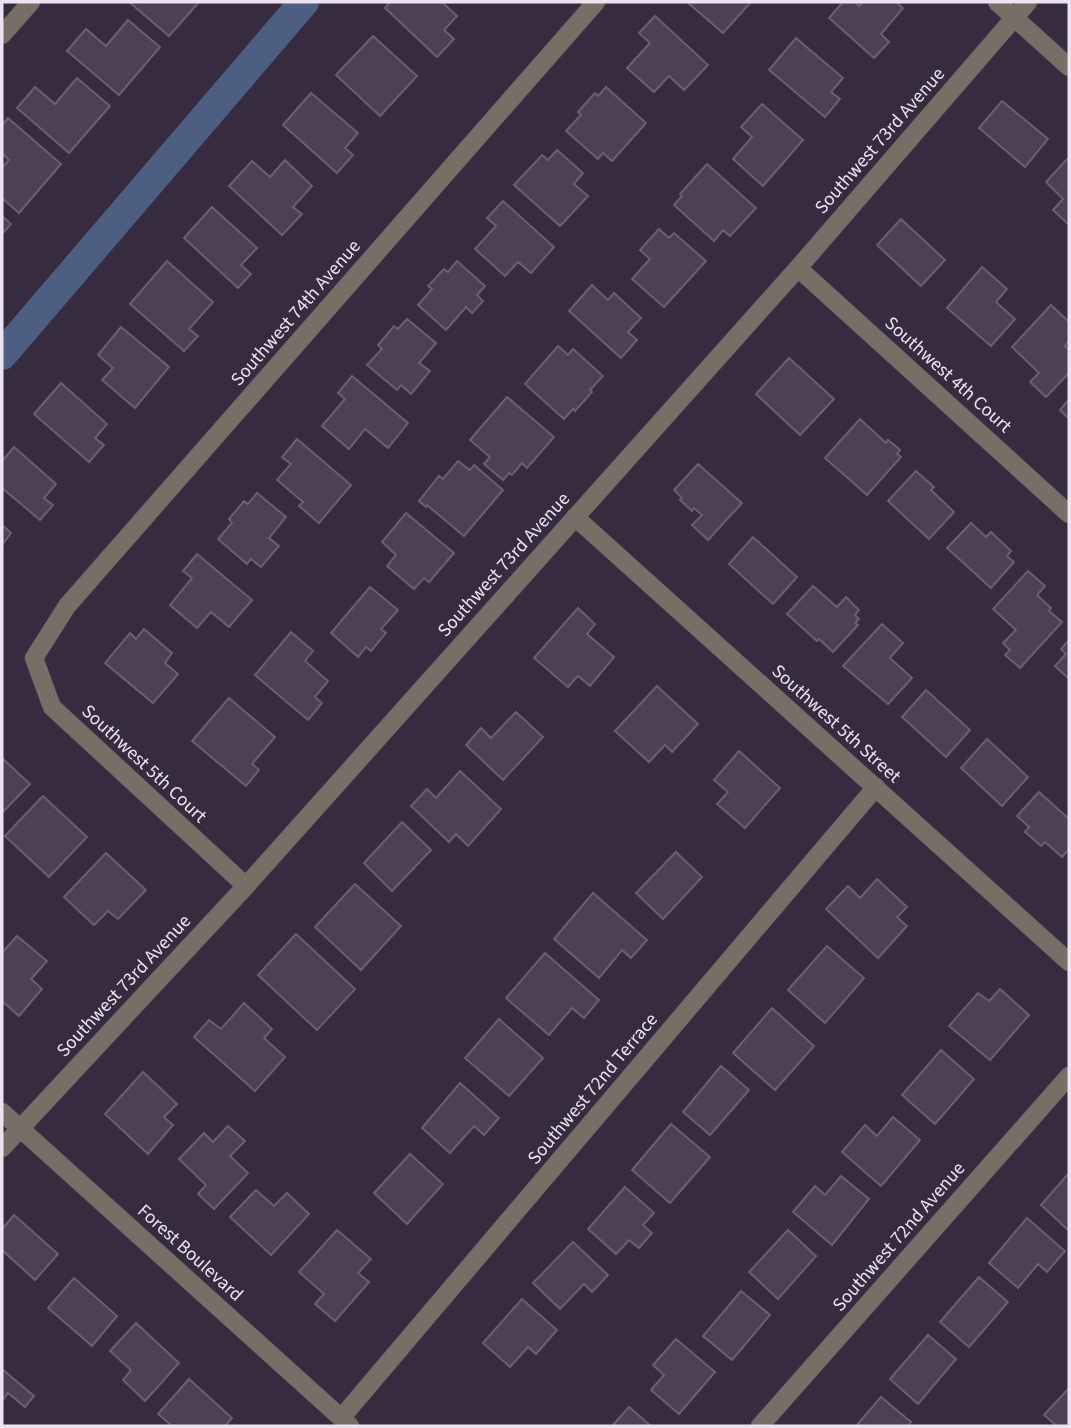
<svg xmlns="http://www.w3.org/2000/svg" width="1071" height="1428" font-family="'Source Sans 3',sans-serif">
<rect width="100%" height="100%" fill="#372c3f"/>
<g fill="none" stroke-linecap="round" stroke-linejoin="round">
<polyline stroke="#4c5f82" stroke-width="30" points="2,355 304,2"/>
</g>
<g fill="#4c4054" stroke="#6a5e74" stroke-width="2">
<polygon points="129,2 199,2 169,36"/>
<polygon points="390,2 442,2 457,16 444,30 454,39 437,57 385,8"/>
<polygon points="687,2 751,2 723,33"/>
<polygon points="843,2 855,2 859,6 863,2 896,2 903,8 881,34 889,42 874,58 829,18"/>
<polygon points="655,16 708,65 684,90 669,76 654,92 627,68 650,43 639,33"/>
<polygon points="128,20 160,47 119,95 67,51 86,29 106,46"/>
<polygon points="373,36 417,76 380,116 336,75"/>
<polygon points="796,38 843,78 831,92 840,99 825,117 769,70"/>
<polygon points="77,78 110,106 69,153 17,108 35,87 55,104"/>
<polygon points="606,87 646,123 612,161 603,153 598,159 566,131 581,115 578,112 595,93 598,96"/>
<polygon points="311,93 358,133 345,148 353,155 337,173 283,125"/>
<polygon points="1002,101 1048,139 1025,167 979,128"/>
<polygon points="762,104 803,140 763,186 733,159 752,137 741,127"/>
<polygon points="8,118 61,164 19,213 2,198 2,168 9,160 2,153 2,125"/>
<polygon points="557,150 583,173 574,184 588,196 560,226 514,185 542,155 548,160"/>
<polygon points="1069,157 1069,225 1053,210 1063,199 1046,182"/>
<polygon points="285,160 312,186 293,207 302,214 282,235 229,186 252,161 270,177"/>
<polygon points="707,164 756,208 730,236 723,230 714,241 674,205 682,196 680,194"/>
<polygon points="503,201 554,247 531,273 518,262 505,276 475,249 496,226 487,218"/>
<polygon points="212,207 257,248 241,265 251,274 238,288 184,238"/>
<polygon points="2,216 11,224 2,234"/>
<polygon points="901,219 945,260 921,286 877,245"/>
<polygon points="659,229 669,238 674,233 706,261 664,307 632,279 650,259 640,250"/>
<polygon points="167,261 213,302 189,329 198,336 184,351 130,304"/>
<polygon points="457,261 485,286 477,295 483,301 472,313 466,307 446,330 418,305 432,289 428,286 444,269 448,272"/>
<polygon points="982,267 1007,289 996,302 1015,319 991,346 947,308"/>
<polygon points="592,285 608,300 614,293 641,318 628,332 637,340 621,358 569,311"/>
<polygon points="1051,305 1069,322 1069,341 1065,346 1069,350 1069,373 1046,397 1030,382 1039,373 1012,347"/>
<polygon points="407,319 436,343 419,363 430,371 411,394 401,385 397,390 367,365 382,349 378,345 394,326 398,329"/>
<polygon points="121,327 169,367 135,408 102,380 113,368 98,355"/>
<polygon points="558,346 568,355 573,349 603,376 590,390 592,392 575,411 573,409 564,419 525,384"/>
<polygon points="789,358 834,399 800,435 756,394"/>
<polygon points="352,376 408,423 388,448 365,429 349,449 322,426 345,399 338,393"/>
<polygon points="61,383 107,424 95,438 104,445 89,462 34,414"/>
<polygon points="507,397 554,437 527,468 522,463 512,475 509,473 503,480 484,464 490,457 470,440"/>
<polygon points="1069,399 1069,419 1060,410"/>
<polygon points="860,419 886,443 888,440 900,450 897,454 901,457 867,495 825,458"/>
<polygon points="297,439 351,485 319,523 299,506 303,502 277,480 291,464 282,457"/>
<polygon points="14,447 56,484 44,498 53,505 40,520 2,488 2,461"/>
<polygon points="458,461 470,470 474,465 503,490 464,536 427,505 426,507 419,501 439,476 443,479"/>
<polygon points="698,464 742,503 708,540 692,525 702,515 694,508 692,511 680,500 682,498 674,490"/>
<polygon points="916,471 934,487 931,490 954,512 929,539 888,501"/>
<polygon points="257,493 286,517 269,538 279,546 261,567 251,559 247,564 218,539 232,523 229,519 244,501 248,504"/>
<polygon points="406,513 454,553 429,582 424,578 414,589 387,566 396,555 382,542"/>
<polygon points="971,523 986,537 991,532 1011,551 1007,556 1014,562 991,588 947,548"/>
<polygon points="2,525 11,533 2,545"/>
<polygon points="753,537 797,577 773,604 729,564"/>
<polygon points="197,554 252,600 229,627 211,612 197,628 170,605 192,578 183,571"/>
<polygon points="1028,571 1045,586 1037,595 1051,608 1049,611 1062,622 1020,668 1005,655 1010,650 1003,643 1016,630 993,609"/>
<polygon points="813,586 837,607 846,597 859,610 855,615 859,619 855,623 858,625 833,652 819,639 817,641 787,614"/>
<polygon points="370,587 398,610 381,629 386,633 371,651 366,647 358,657 331,633"/>
<polygon points="578,608 595,624 587,634 614,657 590,686 578,676 568,687 534,658"/>
<polygon points="882,624 903,643 890,658 912,678 888,704 843,666"/>
<polygon points="144,629 172,653 165,663 178,674 153,703 105,663 130,633 136,639"/>
<polygon points="291,632 313,651 305,661 328,681 315,697 322,703 308,720 255,675"/>
<polygon points="1069,640 1069,679 1055,666 1066,654 1061,649"/>
<polygon points="657,686 698,724 672,752 665,745 649,762 615,731"/>
<polygon points="926,690 970,730 946,757 902,717"/>
<polygon points="229,698 275,737 252,764 259,770 246,786 192,741"/>
<polygon points="516,712 543,737 503,780 466,745 481,728 491,738"/>
<polygon points="987,739 1028,777 1002,806 961,768"/>
<polygon points="739,751 780,788 745,828 717,804 728,792 714,780"/>
<polygon points="2,758 30,784 2,813"/>
<polygon points="460,771 501,809 468,846 456,834 449,842 411,806 427,789 436,798"/>
<polygon points="1039,792 1069,819 1069,849 1062,857 1045,842 1041,846 1025,832 1029,827 1017,816"/>
<polygon points="43,796 87,837 49,877 5,836"/>
<polygon points="402,822 431,850 392,891 364,863"/>
<polygon points="676,852 702,877 663,919 636,893"/>
<polygon points="106,853 146,890 118,919 108,911 94,925 64,897"/>
<polygon points="877,879 907,907 897,917 907,926 878,958 826,909 848,886 860,898"/>
<polygon points="355,884 401,926 361,970 315,927"/>
<polygon points="593,893 647,940 631,958 622,950 599,978 554,939"/>
<polygon points="296,934 355,989 317,1030 258,975"/>
<polygon points="17,936 47,961 31,979 42,989 19,1016 2,1001 2,953"/>
<polygon points="827,946 864,978 825,1023 788,990"/>
<polygon points="545,953 599,1000 584,1018 572,1008 549,1035 506,998"/>
<polygon points="1000,989 1029,1015 990,1060 949,1026 978,993 989,1001"/>
<polygon points="244,1003 272,1029 264,1038 285,1057 255,1091 194,1037 209,1020 221,1029"/>
<polygon points="772,1008 814,1046 775,1090 733,1053"/>
<polygon points="499,1019 543,1058 509,1096 465,1058"/>
<polygon points="941,1050 974,1079 935,1124 902,1095"/>
<polygon points="721,1066 749,1090 710,1135 683,1112"/>
<polygon points="143,1072 177,1104 164,1117 173,1125 148,1154 105,1114"/>
<polygon points="460,1083 499,1118 484,1135 474,1126 450,1153 422,1128"/>
<polygon points="893,1117 920,1140 881,1186 842,1152 865,1125 877,1136"/>
<polygon points="671,1124 710,1157 670,1203 632,1170"/>
<polygon points="228,1126 245,1141 230,1156 248,1173 214,1209 198,1194 206,1185 179,1159 204,1133 213,1142"/>
<polygon points="410,1154 443,1184 407,1224 374,1193"/>
<polygon points="1069,1173 1069,1231 1041,1205"/>
<polygon points="841,1176 869,1199 832,1245 793,1212 815,1186 825,1195"/>
<polygon points="625,1187 654,1213 643,1225 652,1233 639,1248 629,1240 616,1254 588,1229"/>
<polygon points="256,1190 274,1206 287,1193 309,1214 271,1255 230,1217"/>
<polygon points="14,1215 58,1254 35,1280 2,1250 2,1229"/>
<polygon points="1027,1218 1065,1251 1047,1272 1038,1264 1018,1288 989,1263"/>
<polygon points="337,1230 371,1259 358,1273 369,1282 335,1321 315,1304 324,1294 299,1272"/>
<polygon points="788,1230 816,1256 778,1299 749,1272"/>
<polygon points="573,1242 608,1275 592,1292 584,1284 560,1309 533,1283"/>
<polygon points="979,1277 1008,1302 969,1347 940,1322"/>
<polygon points="74,1278 117,1316 92,1346 48,1308"/>
<polygon points="741,1291 770,1315 732,1360 703,1336"/>
<polygon points="522,1299 557,1330 536,1354 528,1347 510,1367 483,1343"/>
<polygon points="136,1323 179,1363 145,1401 123,1380 131,1370 110,1351"/>
<polygon points="928,1335 956,1359 918,1404 890,1379"/>
<polygon points="676,1339 715,1372 679,1414 651,1390 664,1375 653,1365"/>
<polygon points="2,1369 34,1396 25,1407 8,1393 2,1401"/>
<polygon points="189,1379 232,1418 225,1426 172,1426 158,1414"/>
<polygon points="1069,1388 1069,1426 1057,1426 1044,1415"/>
<polygon points="881,1397 911,1422 908,1426 856,1426"/>
<polygon points="629,1407 651,1426 612,1426"/>
</g>
<g fill="none" stroke-linecap="round" stroke-linejoin="round">
<g stroke="#54495b" stroke-width="19">
<g id="minor">
<polyline points="997,2 1069,67"/>
<polyline points="2,35 31,2"/>
<polyline points="798,268 1069,514"/>
<polyline points="575,517 1069,962"/>
<polyline points="246,886 52,707 34,658 67,606 596,2"/>
<polyline points="2,1112 350,1426"/>
<polyline points="2,1148 246,886 798,268 1028,2"/>
<polyline points="342,1417 876,787"/>
<polyline points="760,1426 1069,1076"/>
</g>
</g>
<use href="#minor" stroke="#776e66" stroke-width="18"/>
</g>
<g text-anchor="middle" dominant-baseline="central" stroke-width="6" stroke-linejoin="round" paint-order="stroke">
<g font-size="19" fill="#ebe4f0" stroke="#372c3f">
<text transform="translate(880 141) rotate(-49)">Southwest 73rd Avenue</text>
<text transform="translate(296 313) rotate(-49)">Southwest 74th Avenue</text>
<text transform="translate(948 375) rotate(42)">Southwest 4th Court</text>
<text transform="translate(504 565) rotate(-48)">Southwest 73rd Avenue</text>
<text transform="translate(836 724) rotate(42)">Southwest 5th Street</text>
<text transform="translate(144 764) rotate(43)">Southwest 5th Court</text>
<text transform="translate(124 986) rotate(-47)">Southwest 73rd Avenue</text>
<text transform="translate(593 1089) rotate(-50)">Southwest 72nd Terrace</text>
<text transform="translate(899 1237) rotate(-49)">Southwest 72nd Avenue</text>
<text transform="translate(190 1253) rotate(42)">Forest Boulevard</text>
</g>
</g>
<rect width="1071" height="1428" fill="none" stroke="#ebe4f0" stroke-width="7"/>
</svg>
